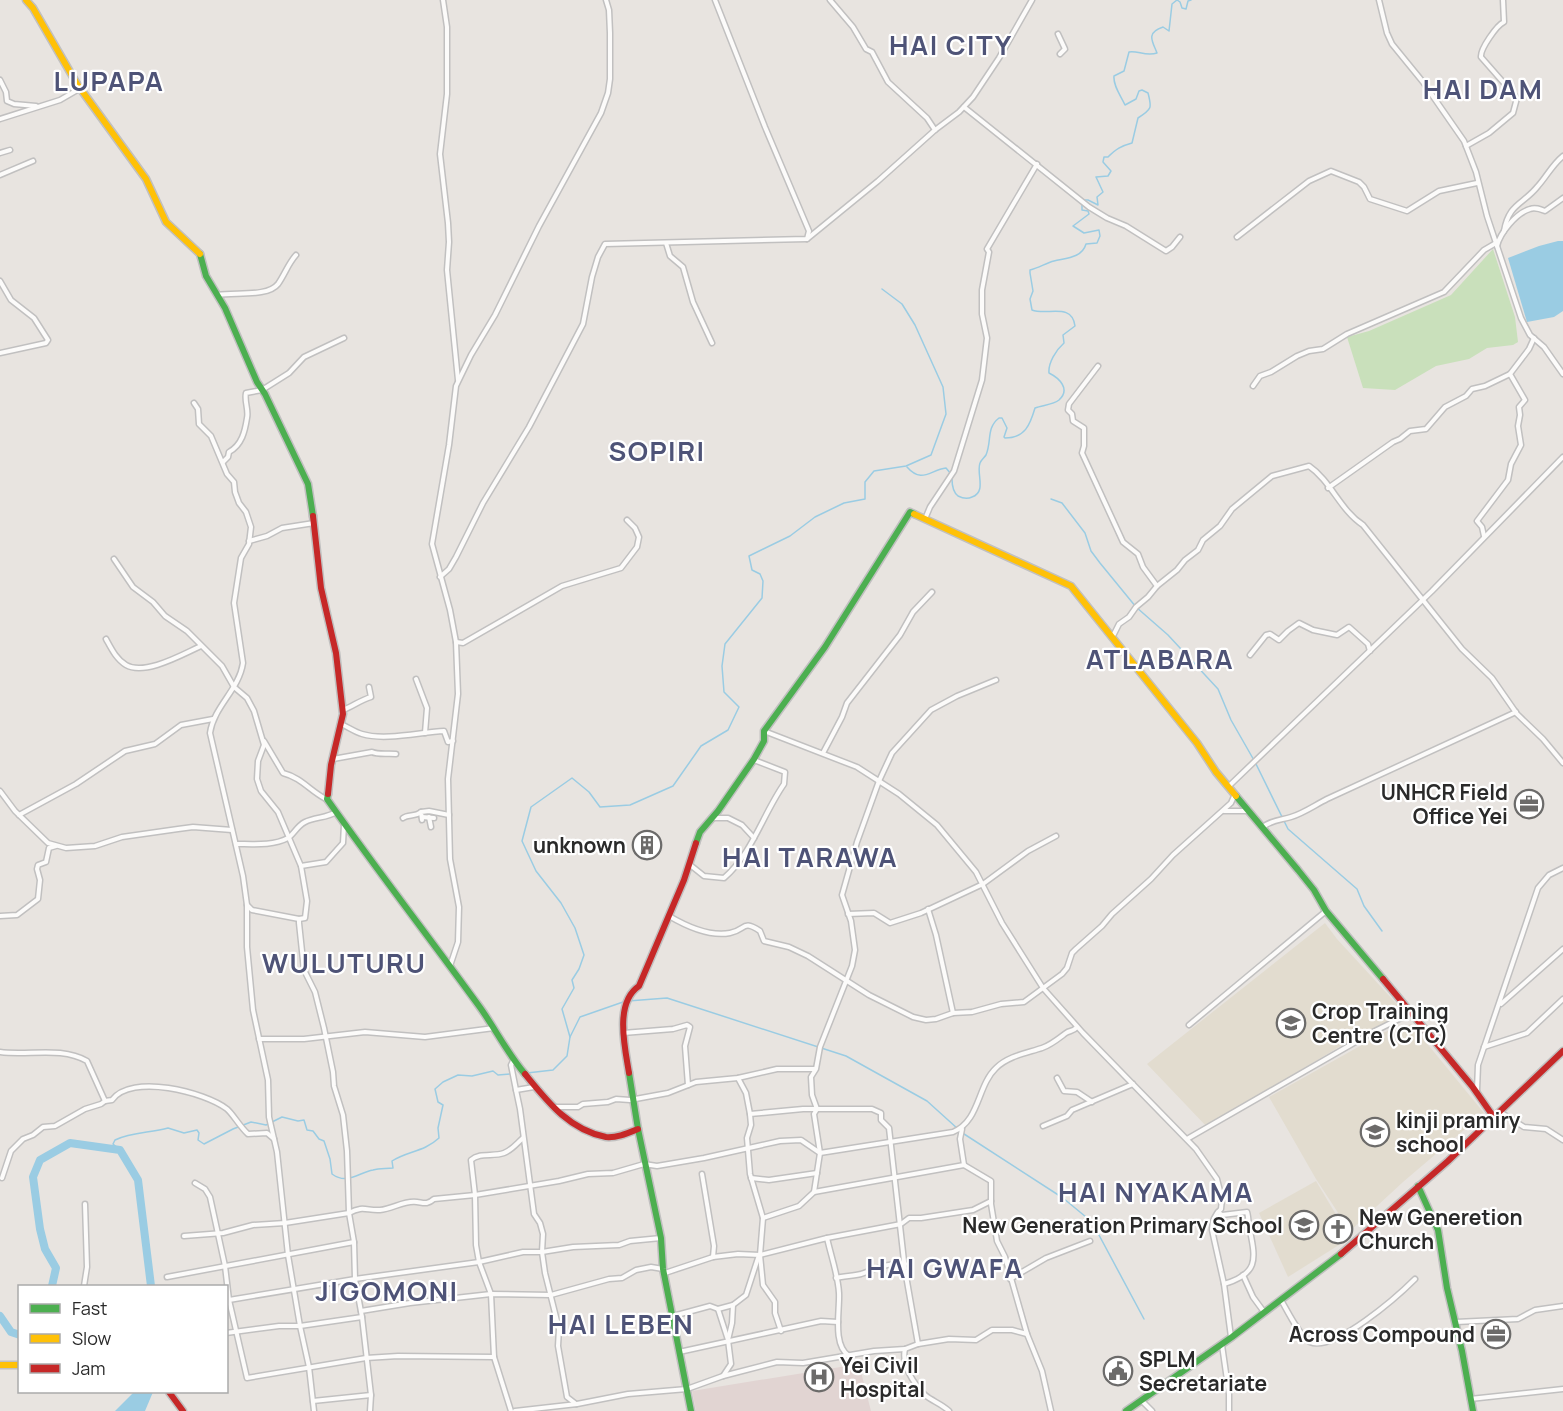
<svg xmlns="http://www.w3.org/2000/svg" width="1563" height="1411" font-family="Manrope,sans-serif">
<rect width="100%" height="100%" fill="#e8e4e0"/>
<g fill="#e2dccf">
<polygon points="1325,923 1337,939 1405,1013 1339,1047 1207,1127 1147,1064"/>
<polygon points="1411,1024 1484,1113 1403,1182 1350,1231 1316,1179 1269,1097 1385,1032"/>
<polygon points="1316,1181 1350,1238 1288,1277 1259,1213"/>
</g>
<polygon fill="#e1d4d2" points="859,1364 871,1411 696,1411 692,1391"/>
<polygon fill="#c9e0bb" points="1493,249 1515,317 1518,342 1513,345 1487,348 1469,359 1436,366 1395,390 1363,388 1347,337 1369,331 1451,295"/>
<g fill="#9acce3">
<polygon points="1558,241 1563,241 1563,311 1554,317 1527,322 1508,258 1539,246"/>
<polygon points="134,1392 153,1392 145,1411 115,1411"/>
</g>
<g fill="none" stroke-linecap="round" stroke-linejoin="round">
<g stroke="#9acce3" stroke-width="1.5">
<path d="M1084,200H1088L1098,205L1097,197L1103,192L1096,177L1108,176L1111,171L1103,162L1104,157H1108C1116,149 1121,146 1132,143L1138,118C1152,109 1152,108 1148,93L1142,90L1139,91L1136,99L1125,105C1121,96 1113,86 1114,76L1124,71L1129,52C1137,50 1146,57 1157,53C1153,42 1145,33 1163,27L1169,31L1172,4L1177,0L1180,2L1182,8L1186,9L1188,1L1191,0"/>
<path d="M907,467C922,484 930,470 946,468L951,474"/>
<path d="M952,479C952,485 953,492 958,496C962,498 968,499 972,497C987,492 976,473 980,463C981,460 984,458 986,455C992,441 986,428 999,418H1002L1007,428L1004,437L1005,438C1025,438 1030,425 1035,408C1042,405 1053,405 1059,400C1071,389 1059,378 1049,373C1048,363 1056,350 1064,343L1063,335L1075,326C1072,302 1047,316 1032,310L1030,299L1033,291L1030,273V270C1039,268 1046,263 1054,261C1066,258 1082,258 1086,244L1097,243L1100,236L1099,230L1084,233L1073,226L1089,214L1088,211L1082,210V204"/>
<polyline points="1051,499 1062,503 1085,533 1091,551 1100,563 1136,607 1168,635 1218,689 1231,720 1255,762 1288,829 1357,889 1364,906 1382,931"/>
<polyline points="628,1001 667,998 846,1056 927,1101 958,1129"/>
<polyline points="570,1037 562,1009 574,988 572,980 579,969 584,955 575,928 561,903 536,871 522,841 531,807 572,778 589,792 600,807 630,805 673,786 701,746 728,730 739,707 724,692 722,666 725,644 762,598 763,581 760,574 752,570 749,556 790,536 815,517 844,503 865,499 865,482 874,471 906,466 931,455 946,414 943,387 915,325 902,304 882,289"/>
<polyline points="527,1073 553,1070 567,1056 570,1037 580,1017 623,1002"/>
<polyline points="961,1132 1063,1198 1092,1222 1144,1319"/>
<path d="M120,1150L113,1144L115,1140C132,1132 151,1133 168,1128L184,1133L197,1130L199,1133L198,1140L204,1144L233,1129L251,1122L266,1125L282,1117L298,1121L304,1120L307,1130L313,1131L319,1139L324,1141L330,1159L332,1174C347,1185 358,1173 373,1170C380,1168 386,1169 393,1168L392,1161C407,1151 424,1152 439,1138L438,1128L443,1105L438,1102L435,1089L443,1082L458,1075L472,1076L493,1071L498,1075L510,1074"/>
</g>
<g stroke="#9acce3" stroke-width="8">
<polyline points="52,1286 56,1268 45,1249 40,1229 33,1177 40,1160 70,1143 120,1150 138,1180 151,1286"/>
<polyline points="0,1316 11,1332 20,1335"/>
</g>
<g stroke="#c1c0c0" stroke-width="7">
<g id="street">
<polyline points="443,0 447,27 447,94 440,154 448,223 449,242 447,270 458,380"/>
<polyline points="830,0 853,27 866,49 872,52 888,82 927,118 935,130"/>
<polyline points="1379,0 1387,33 1392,44 1423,82 1464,141 1476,172 1487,216 1521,318 1530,335 1544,347 1563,374"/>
<polyline points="1058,34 1065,49 1060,54"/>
<polyline points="0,80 6,92 7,101 14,104 36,106"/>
<polyline points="964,107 1089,207 1107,218 1126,226 1166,251 1172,247 1180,237"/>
<polyline points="0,119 60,100 79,89"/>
<path d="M1466,146L1489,133L1513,113L1517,98L1481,57C1480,49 1497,25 1504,22L1503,0"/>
<polyline points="0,153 10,150"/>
<polyline points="0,175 33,161"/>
<path d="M1504,231C1509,203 1523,205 1538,186C1547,176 1552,165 1563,156"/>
<polyline points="1237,237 1309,181 1331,171 1359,182 1364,187 1370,199 1407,211 1439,191 1477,183"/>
<polyline points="807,239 878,181 935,130 959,112 973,97 999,58 1032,0"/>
<polyline points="666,243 670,256 683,267 693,302 712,343"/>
<path d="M1497,246C1500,233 1516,213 1530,209C1535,207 1540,209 1545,211L1563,198"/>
<polyline points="0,281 11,300 34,318 48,340 46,343 0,353"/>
<path d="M218,295C235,292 268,297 278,284C285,274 288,264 296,255"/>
<polyline points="1098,366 1069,404 1068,410 1072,414 1073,421 1084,428 1084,446 1082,453 1123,542 1138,554 1143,567 1157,586 1148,597 1136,607 1129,617 1119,624 1114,634 1111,636"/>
<polyline points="1253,386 1260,376 1271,372 1297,356 1309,351 1323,349 1347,334 1444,292 1484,250 1496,243"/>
<path d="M194,403L198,409L199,424L211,436L227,474L234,482L235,492L239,503L246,512L251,527L249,544L241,558L234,603L243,663C239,690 214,706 210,733L243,876L247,905V947L253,1010L268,1080L269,1117L277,1152L288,1255L300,1326L309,1367L314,1411"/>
<path d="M223,462L228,457L229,452C242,445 245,431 247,418C249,410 244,401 246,393L262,390L289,373L304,357L344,338"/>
<polyline points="1328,488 1393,442 1400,439 1410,431 1426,429 1445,407 1466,396 1472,389 1485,386 1510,374"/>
<polyline points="925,519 930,507 954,471 982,380 987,338 982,314 982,290 989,252 987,249 1037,164"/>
<polyline points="1484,536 1482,527 1477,521 1508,480 1511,464 1521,445 1518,426 1520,415 1519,407 1525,400 1510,374 1529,349 1534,338"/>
<polyline points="249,541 267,536 282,528 314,523"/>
<polyline points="114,559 133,587 153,602 165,616 187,631 222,666 234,687 247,698 254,711 264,745 258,761 257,779 261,791 278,812 301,866 307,901 305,918 299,919 299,923 304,970 315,992 324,1028 333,1072 334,1086 343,1115 347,1151 349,1213 354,1242 355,1279 362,1317 371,1395 370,1411"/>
<polyline points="440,577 449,569 456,557 483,503 529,427 583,324 592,277 598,257 605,244 807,239 809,231 765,127 715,0"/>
<path d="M1157,586L1177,570L1185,560L1198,550L1203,540L1220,526L1232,509L1272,476L1309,466C1331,481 1340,510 1363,525L1462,649L1492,678L1517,714L1543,739L1563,763"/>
<path d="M106,639C111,648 116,659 126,665C145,676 183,654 201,646"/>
<polyline points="456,642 463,643 562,586 621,568 637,547 639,537 635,528 627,520"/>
<polyline points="1250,655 1266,635 1270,634 1279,640 1288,631 1299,623 1313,630 1337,635 1349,627 1368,644 1370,651"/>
<polyline points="416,679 427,708 425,733"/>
<path d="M343,710C353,706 361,700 371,697L369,687"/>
<path d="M341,724C348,727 355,732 362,734C385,741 421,732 444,731L448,742L453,741"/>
<path d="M764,731L857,767L899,794L937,825L976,872L1002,923L1043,988L1083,1033L1196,1149L1217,1179L1222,1199L1221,1209C1214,1215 1212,1221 1212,1230L1224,1284L1231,1337"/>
<path d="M264,741L283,773C302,778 310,791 326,799"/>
<polyline points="823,753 842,717 847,703 900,635 913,612 932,592"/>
<path d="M333,759L372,752C378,755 389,753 396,754"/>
<polyline points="1229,786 1432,591 1563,457"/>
<polyline points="0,791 15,811 48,843 66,848 95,846 122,837 178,829 193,827 232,830"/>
<polyline points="1224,811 1249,811"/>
<polyline points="19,815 76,784 125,751 155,744 181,725 213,719"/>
<polyline points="422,817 434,818"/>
<polyline points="429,817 431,827"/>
<path d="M403,818C408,814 415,817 421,812"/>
<polyline points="713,818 728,818 742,825 754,838"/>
<polyline points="422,820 421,812 429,811 449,815"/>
<path d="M1263,827C1271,820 1281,820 1291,817C1304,813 1315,805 1327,799L1516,712"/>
<path d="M236,844C252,844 273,846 288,838C294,834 297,826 305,822C315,817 327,818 336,812"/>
<path d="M689,864L704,876L724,878C752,854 763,814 784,784L785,772L754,760"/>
<polyline points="301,866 326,862 343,843 344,825"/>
<polyline points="247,905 252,910 299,919"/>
<polyline points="928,909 936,935 953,1013"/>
<polyline points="848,914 874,913 890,923 921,913 983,884 1028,851 1056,836"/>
<polyline points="0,916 17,915 38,899 40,880 37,869 38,865 46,862 49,848 56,846"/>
<path d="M669,916C686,926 709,937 730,933C746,930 742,919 760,931L764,941L789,947L808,956L869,995L913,1017L926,1020L936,1019L953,1013L972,1012L1001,1004L1024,1002L1062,974L1067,968L1072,953L1076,949L1102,926L1112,914L1151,879L1173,855L1231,803L1235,794"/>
<polyline points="450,966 458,942 459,907 450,859 448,779 458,694 456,642 450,610 432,544 449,445 456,386 471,355 495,315 539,226 601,113 608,93 610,79 610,33 609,10 606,0"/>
<polyline points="1501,1004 1563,949"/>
<polyline points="1189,1025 1326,911"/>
<polyline points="623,1033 673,1029 687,1025 690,1027 685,1046 688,1085"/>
<polyline points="259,1039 304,1039 365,1032 425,1037 494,1028"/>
<polyline points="1484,1047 1527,1033 1563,999"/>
<path d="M0,1052C28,1056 61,1046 87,1061L105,1101L112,1100C131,1073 205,1092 227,1109C233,1114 240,1127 248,1134L267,1133L274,1139"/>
<polyline points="513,1061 511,1065 516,1090"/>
<polyline points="738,1078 746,1093 750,1114 751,1125 747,1138 750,1174 763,1218 760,1255 763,1285 775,1302 775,1313 781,1331"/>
<polyline points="1057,1078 1064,1091 1077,1092 1092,1102"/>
<polyline points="534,1087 516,1090 520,1109 534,1214 540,1223 543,1234 542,1252 545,1273 559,1329 558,1346 567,1397 576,1404"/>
<polyline points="1477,1090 1478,1065 1538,888 1549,875 1563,868"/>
<polyline points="553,1107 578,1107 583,1104 608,1102 616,1099 630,1100 668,1093 696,1082 738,1078 777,1069 815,1069"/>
<polyline points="1500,1112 1524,1127 1546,1129 1563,1140"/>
<polyline points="750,1114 803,1109 872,1109 881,1113 881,1120 889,1128 905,1270 918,1344"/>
<polyline points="1043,1126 1067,1116 1072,1110 1133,1084"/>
<polyline points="962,1129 960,1139 964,1165"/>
<polyline points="1187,1139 1373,1032 1411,1013"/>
<polyline points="702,1174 714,1246 713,1257"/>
<polyline points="2,1178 11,1151 23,1139 33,1135 43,1127 55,1126 85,1109 101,1104 105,1101"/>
<polyline points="751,1178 769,1180 817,1173"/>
<polyline points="195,1183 205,1189 210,1197 225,1266 229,1300 247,1378 366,1358 398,1356 494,1357"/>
<polyline points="814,1192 820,1153 814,1114 817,1109 812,1095 811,1077 816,1069 820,1047 852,966 855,950 851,921 842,895 857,842 879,781 892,753 931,710 957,696 996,680"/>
<path d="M1218,1212L1222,1215L1247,1212C1249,1218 1248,1225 1250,1231C1256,1260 1258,1274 1224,1284"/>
<polyline points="763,1218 799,1206 814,1192 964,1165 991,1181 991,1204 997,1241 1005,1257 1027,1334 1042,1371 1051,1411"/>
<path d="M184,1236L223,1233L253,1225L285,1223L349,1213C363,1205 367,1211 380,1210C393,1209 404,1200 417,1202C424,1203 427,1205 434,1199L475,1195L559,1181L588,1174L613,1173L644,1164L657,1166L704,1158L780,1141L801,1140L820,1153L953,1132C980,1121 977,1086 996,1068C1008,1056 1027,1053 1042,1048C1051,1045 1058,1039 1066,1033C1070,1030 1073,1032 1077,1027"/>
<path d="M827,1238C831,1256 838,1275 839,1293C840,1310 832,1345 849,1356"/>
<polyline points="665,1273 713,1257 738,1254 760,1255 827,1238 901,1224 909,1218 921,1218 973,1210 991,1201"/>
<polyline points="1243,1275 1253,1297 1264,1312"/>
<polyline points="167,1277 354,1242"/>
<path d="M836,1278C844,1276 853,1276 861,1274C876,1269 889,1262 905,1264"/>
<polyline points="1010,1279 1046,1258 1090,1241"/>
<polyline points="84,1286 87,1267 85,1204"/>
<polyline points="229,1300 355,1279 479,1262 523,1252 542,1252 573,1247 619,1245 630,1241 661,1238"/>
<path d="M1281,1300C1287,1310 1300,1337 1310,1342C1334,1353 1399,1295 1415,1279"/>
<polyline points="718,1309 733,1305"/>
<polyline points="361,1311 410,1303 491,1294 551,1295 609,1279 622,1278 636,1270 651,1267 663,1269"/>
<polyline points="673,1316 710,1306 718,1309 728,1340"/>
<polyline points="1456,1322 1518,1319 1535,1310 1563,1306"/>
<polyline points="226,1333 279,1326 300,1326 362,1317"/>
<polyline points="1222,1345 1229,1394 1229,1411"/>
<path d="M905,1349C901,1365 914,1384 925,1395C932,1401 942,1404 949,1411"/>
<polyline points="679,1352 821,1321 838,1322"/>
<polyline points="723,1376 731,1364 728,1340 732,1323 733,1305 746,1295 758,1258"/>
<polyline points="1470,1399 1563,1389"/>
<polyline points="1141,1400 1152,1411"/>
<polyline points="313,1401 371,1395"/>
<path d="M511,1411L494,1357L491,1294L479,1262L476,1245L475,1195L471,1160C480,1152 493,1157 504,1153C512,1150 517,1143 523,1138"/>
<polyline points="515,1411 577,1404 628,1394 687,1389 723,1376 777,1362 803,1363 874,1351 905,1349 918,1344 949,1339 976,1340 992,1330 1012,1330 1027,1334"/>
</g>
</g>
<g stroke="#c1c0c0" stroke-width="9">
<g id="fast">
<polyline points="200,254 206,276 225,308 257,382 265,394 308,484 313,516"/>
<path d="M328,794L327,799C376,869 429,937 479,1006C495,1028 507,1053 525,1074"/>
<polyline points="1236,796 1298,870 1314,890 1326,911 1383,979"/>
<polyline points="696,843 700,832 718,811 754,759 764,741 764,731 825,647 910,512 914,514"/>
<polyline points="629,1073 638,1129 661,1238 663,1269 691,1411"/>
<polyline points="1418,1186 1438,1230 1447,1288 1462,1351 1473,1411"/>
<polyline points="1126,1411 1232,1337 1341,1254"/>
</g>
</g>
<g stroke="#c1c0c0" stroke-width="9">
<g id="slow">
<polyline points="26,0 33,8 77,84 146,179 166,222 200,254"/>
<polyline points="914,514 1071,586 1197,743 1216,772 1236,796"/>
<polyline points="0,1365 20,1365"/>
</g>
</g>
<g stroke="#c1c0c0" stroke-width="9">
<g id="jam">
<polyline points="313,516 321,588 336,653 343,714 331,765 328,794"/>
<polyline points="1383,979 1472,1086 1493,1116"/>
<path d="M629,1073C625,1048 614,1003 639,986L684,880L696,843"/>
<path d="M525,1074C547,1101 569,1130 606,1137C617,1138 628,1133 638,1129"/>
<polyline points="1341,1254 1448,1161 1563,1051"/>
<polyline points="169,1392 183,1411"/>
</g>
</g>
<use href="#street" stroke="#fcfbfa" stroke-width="4"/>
<use href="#fast" stroke="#4caf50" stroke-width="6"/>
<use href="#slow" stroke="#ffc107" stroke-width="6"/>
<use href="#jam" stroke="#c62828" stroke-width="6"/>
</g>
<defs>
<g id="office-ring" transform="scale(1.5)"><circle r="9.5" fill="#fff" stroke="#6c6b6a" stroke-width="1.5"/><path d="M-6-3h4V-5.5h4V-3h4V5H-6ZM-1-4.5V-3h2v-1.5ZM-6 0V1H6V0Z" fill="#6c6b6a"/></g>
<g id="building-ring" transform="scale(1.5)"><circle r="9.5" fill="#fff" stroke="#6c6b6a" stroke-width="1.5"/><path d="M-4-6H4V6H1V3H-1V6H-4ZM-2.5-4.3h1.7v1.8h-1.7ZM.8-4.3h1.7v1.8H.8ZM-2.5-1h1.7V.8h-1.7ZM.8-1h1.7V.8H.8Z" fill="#6c6b6a"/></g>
<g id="university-ring" transform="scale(1.5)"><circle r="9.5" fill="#fff" stroke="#6c6b6a" stroke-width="1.5"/><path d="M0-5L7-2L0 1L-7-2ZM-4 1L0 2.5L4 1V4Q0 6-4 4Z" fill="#6c6b6a"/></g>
<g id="school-ring" transform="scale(1.5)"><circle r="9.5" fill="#fff" stroke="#6c6b6a" stroke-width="1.5"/><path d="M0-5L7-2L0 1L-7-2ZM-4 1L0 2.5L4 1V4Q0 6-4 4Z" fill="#6c6b6a"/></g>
<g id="church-ring" transform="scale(1.5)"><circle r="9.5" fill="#fff" stroke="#6c6b6a" stroke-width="1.5"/><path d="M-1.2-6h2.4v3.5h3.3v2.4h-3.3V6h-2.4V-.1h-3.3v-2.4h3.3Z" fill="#6c6b6a"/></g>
<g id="civic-ring" transform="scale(1.5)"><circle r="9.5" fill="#fff" stroke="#6c6b6a" stroke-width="1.5"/><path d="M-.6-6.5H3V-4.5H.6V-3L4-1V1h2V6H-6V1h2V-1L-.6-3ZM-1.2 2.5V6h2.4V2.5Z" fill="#6c6b6a"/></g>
<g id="hospital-ring" transform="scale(1.5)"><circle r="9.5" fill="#fff" stroke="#6c6b6a" stroke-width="1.5"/><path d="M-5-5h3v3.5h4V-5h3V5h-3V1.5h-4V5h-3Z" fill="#6c6b6a"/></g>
</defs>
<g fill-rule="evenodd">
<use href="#office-ring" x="1529" y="804"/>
<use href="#building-ring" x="647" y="845"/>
<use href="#university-ring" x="1291" y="1023"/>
<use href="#school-ring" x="1375" y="1132"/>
<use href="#school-ring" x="1304" y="1225"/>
<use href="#church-ring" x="1338" y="1229"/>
<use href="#office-ring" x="1496" y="1334"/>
<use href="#civic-ring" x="1118" y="1371"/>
<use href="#hospital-ring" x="819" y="1377"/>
</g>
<g text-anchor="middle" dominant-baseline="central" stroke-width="4.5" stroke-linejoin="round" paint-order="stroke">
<g font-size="21" font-weight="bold" fill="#2a2a2a" stroke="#fff" text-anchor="start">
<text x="1508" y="792" text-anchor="end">UNHCR Field<tspan x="1508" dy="24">Office Yei</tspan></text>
<text x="626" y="845" text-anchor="end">unknown</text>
<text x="1312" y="1011">Crop Training<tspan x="1312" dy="24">Centre (CTC)</tspan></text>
<text x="1396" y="1120">kinji pramiry<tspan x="1396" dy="24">school</tspan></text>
<text x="1359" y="1217">New Generetion<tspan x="1359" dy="24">Church</tspan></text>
<text x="1283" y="1225" text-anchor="end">New Generation Primary School</text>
<text x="1475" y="1334" text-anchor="end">Across Compound</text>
<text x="1139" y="1359">SPLM<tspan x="1139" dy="24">Secretariate</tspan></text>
<text x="840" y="1365">Yei Civil<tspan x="840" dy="24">Hospital</tspan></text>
</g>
<g font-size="27" font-weight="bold" letter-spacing="1.5" fill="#4e5377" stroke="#fff">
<text x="951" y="44">HAI CITY</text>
<text x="109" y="80">LUPAPA</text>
<text x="1483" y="88">HAI DAM</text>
<text x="657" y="450">SOPIRI</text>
<text x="1160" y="658">ATLABARA</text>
<text x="810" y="856">HAI TARAWA</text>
<text x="344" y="962">WULUTURU</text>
<text x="1156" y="1191">HAI NYAKAMA</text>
<text x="945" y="1267">HAI GWAFA</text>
<text x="387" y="1290">JIGOMONI</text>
<text x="621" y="1323">HAI LEBEN</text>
</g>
</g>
<rect x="18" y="1285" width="210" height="108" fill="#ffffff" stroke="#aaaaaa" stroke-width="1.5"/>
<rect x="30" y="1304" width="30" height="9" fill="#4caf50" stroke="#aaaaaa" stroke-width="1.5"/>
<text x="72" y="1315" font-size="18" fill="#2a2a2a">Fast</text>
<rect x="30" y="1334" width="30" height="9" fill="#ffc107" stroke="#aaaaaa" stroke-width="1.5"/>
<text x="72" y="1345" font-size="18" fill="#2a2a2a">Slow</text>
<rect x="30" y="1364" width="30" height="9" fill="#c62828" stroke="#aaaaaa" stroke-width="1.5"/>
<text x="72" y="1375" font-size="18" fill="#2a2a2a">Jam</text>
</svg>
